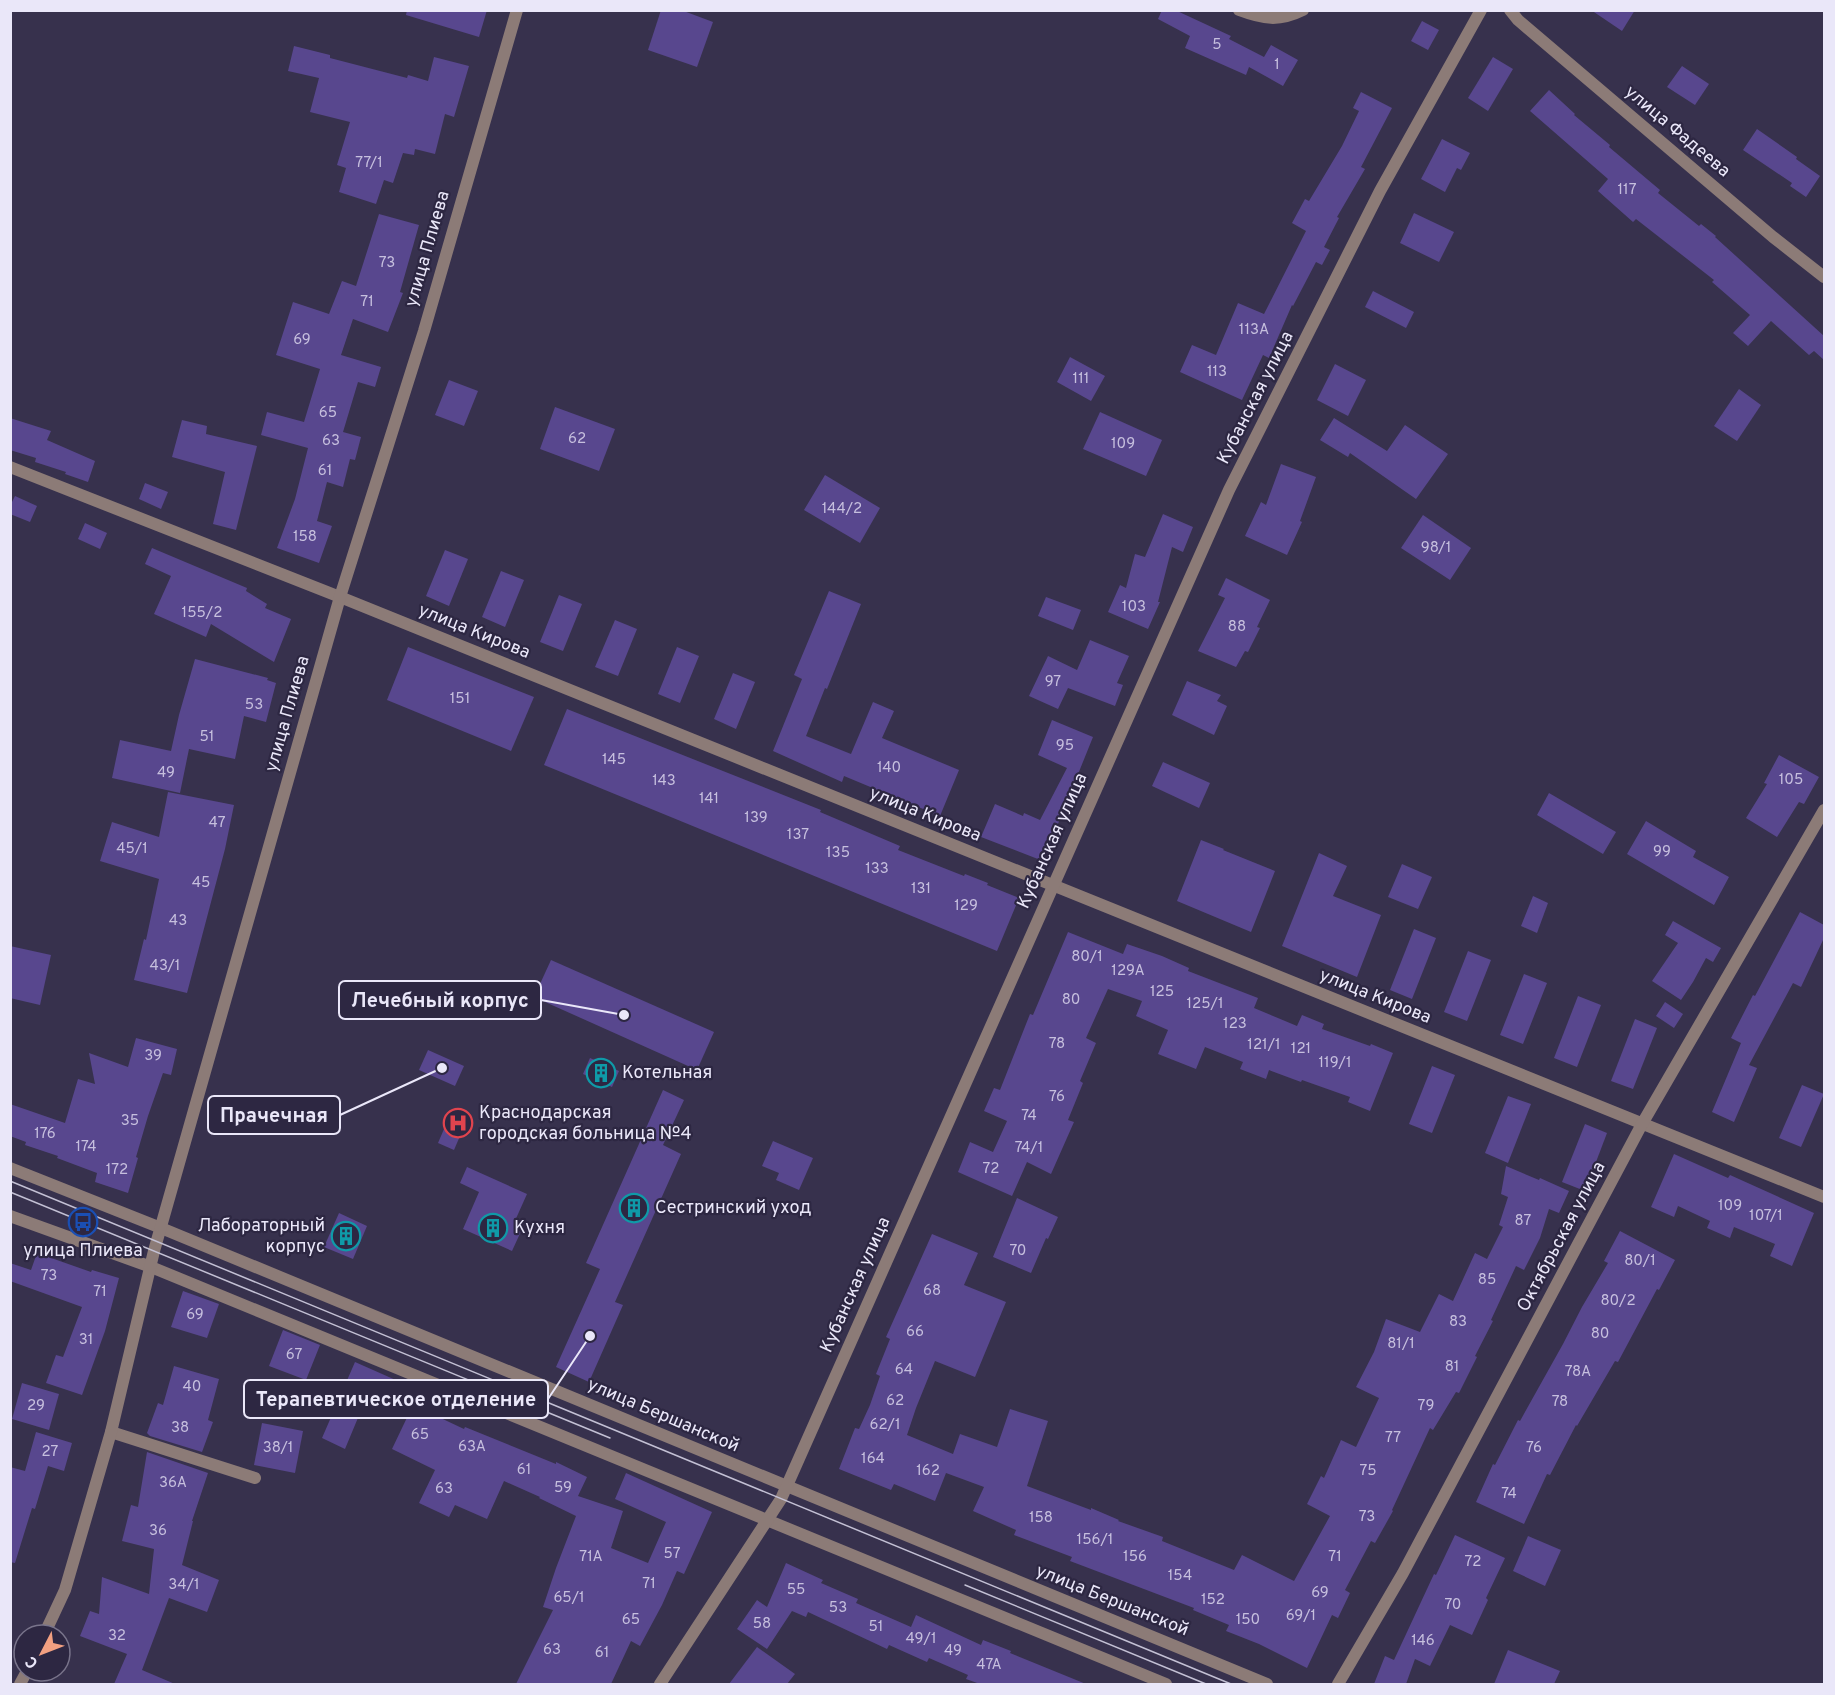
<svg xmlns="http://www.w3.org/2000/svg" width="1835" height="1695" font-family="Overpass,sans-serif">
<rect width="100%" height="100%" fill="#37314d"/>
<g fill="#58478e">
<polygon points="407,10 487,10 479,37 406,15"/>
<polygon points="661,10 681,10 713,22 697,67 648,50"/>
<polygon points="1162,10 1175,10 1231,36 1229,39 1264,57 1271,45 1298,60 1283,86 1249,67 1246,75 1185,48 1190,36 1158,19"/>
<polygon points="1591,10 1635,10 1622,31"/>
<polygon points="1422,21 1439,30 1428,50 1411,41"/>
<polygon points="294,46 330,55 330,58 407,78 408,75 428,81 434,57 469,66 454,117 445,114 435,154 415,149 414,155 403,153 393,183 384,180 376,204 339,192 346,168 337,165 350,122 310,112 319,78 288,71"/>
<polygon points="1493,57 1513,69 1488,111 1468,98"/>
<polygon points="1682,66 1709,84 1695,105 1667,87"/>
<polygon points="1549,90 1575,114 1574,115 1610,145 1609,147 1660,190 1658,193 1699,226 1701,224 1716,236 1715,237 1824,336 1824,360 1814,351 1809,355 1771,321 1748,346 1733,333 1750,315 1712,282 1714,280 1636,219 1633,222 1598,191 1608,179 1530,111"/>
<polygon points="1361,92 1392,108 1361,167 1365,169 1337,217 1339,218 1324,247 1330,250 1322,265 1316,262 1293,306 1292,305 1269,358 1263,355 1242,400 1180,372 1192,345 1216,355 1238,303 1264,314 1306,231 1292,223 1305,199 1309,201 1342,146 1359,111 1353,108"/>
<polygon points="1757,129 1797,157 1796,159 1820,176 1806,197 1790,186 1792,183 1743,150"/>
<polygon points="1442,139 1470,153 1461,170 1457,168 1445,192 1421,179"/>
<polygon points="1414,213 1454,232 1439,262 1400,243"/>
<polygon points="379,214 419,225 400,292 403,293 388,332 353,319 341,355 381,367 375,387 358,382 343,432 361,437 355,460 350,459 343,487 327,482 317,521 332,526 319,563 277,548 295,499 308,448 261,435 267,412 304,422 320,369 276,355 293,302 329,314 342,281 356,286"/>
<polygon points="1373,291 1414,312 1406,328 1365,307"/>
<polygon points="1070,357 1105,376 1091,401 1057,382"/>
<polygon points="1335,364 1366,380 1348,416 1317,400"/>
<polygon points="449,380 478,391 464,426 435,415"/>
<polygon points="1739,389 1761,405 1737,441 1714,426"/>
<polygon points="555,407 615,429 599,471 540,449"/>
<polygon points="1100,412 1162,440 1146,476 1083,449"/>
<polygon points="10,418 51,431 47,440 95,461 88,482 65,474 66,472 35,462 36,458 10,450"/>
<polygon points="1334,418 1387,451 1405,425 1448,454 1416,499 1350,453 1348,457 1320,440"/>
<polygon points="182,420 207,426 206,434 257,446 236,530 213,524 225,472 172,457"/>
<polygon points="1281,464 1316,477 1300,521 1302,522 1287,555 1245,536 1261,502 1266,505"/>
<polygon points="825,475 880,508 860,543 804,510"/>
<polygon points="145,483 168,492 161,509 139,499"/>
<polygon points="15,496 37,506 30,522 10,514 10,506"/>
<polygon points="1163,514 1193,527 1183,552 1172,547 1158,602 1160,602 1148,629 1108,612 1120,585 1126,588 1135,554 1145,557"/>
<polygon points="1423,515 1471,548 1450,580 1401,548"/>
<polygon points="85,523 107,533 100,549 78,539"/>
<polygon points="152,548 247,588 246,591 267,604 265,608 291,619 274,662 211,624 206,637 154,614 171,576 145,564"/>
<polygon points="445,550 468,559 449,606 426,596"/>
<polygon points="501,571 524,580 505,627 482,617"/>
<polygon points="1226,578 1270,600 1257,627 1260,628 1248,652 1245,651 1236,667 1198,651 1225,598 1218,595"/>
<polygon points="829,591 861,604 827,689 825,688 806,736 851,754 873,702 894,711 882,738 959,770 940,816 844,776 842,782 773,751 802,679 794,675"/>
<polygon points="559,595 582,604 563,651 540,642"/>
<polygon points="1046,597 1081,610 1073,630 1038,616"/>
<polygon points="615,620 637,629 618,676 595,667"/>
<polygon points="1090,640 1129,656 1117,683 1123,685 1115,706 1068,688 1058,709 1029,696 1048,656 1077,670"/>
<polygon points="408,647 534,697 511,751 387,700"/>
<polygon points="677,647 699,656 680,703 658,694"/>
<polygon points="195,659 268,678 267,680 276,683 266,722 244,716 235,759 189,749 180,793 112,778 120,740 171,751 179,715"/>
<polygon points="733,673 755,682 736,729 714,719"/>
<polygon points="1187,681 1221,695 1217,701 1227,706 1214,735 1172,715"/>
<polygon points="567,709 821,810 820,812 900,846 898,850 964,876 965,874 988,883 987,885 1019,898 997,951 544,765"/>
<polygon points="1052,720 1093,737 1068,799 1074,802 1067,817 1062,814 1043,861 981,837 995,804 1023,816 1024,813 1040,820 1067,768 1038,755"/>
<polygon points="1779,755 1819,777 1804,804 1799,802 1777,837 1746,818 1767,784 1764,783"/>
<polygon points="1163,762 1210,783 1199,808 1152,786"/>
<polygon points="168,792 234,805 225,849 187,993 134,980 144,939 146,940 159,879 100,861 112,822 159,837"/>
<polygon points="1549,793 1616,832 1603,854 1537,815"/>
<polygon points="1646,821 1696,851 1693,857 1729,877 1714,905 1627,854"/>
<polygon points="1201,840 1224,849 1223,850 1275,871 1251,932 1177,901"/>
<polygon points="1319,853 1347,866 1333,896 1381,915 1357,977 1282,946"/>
<polygon points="1402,864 1432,877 1418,909 1388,897"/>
<polygon points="1533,896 1548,903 1537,933 1521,926"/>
<polygon points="1800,912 1824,925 1824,938 1801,987 1793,983 1749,1065 1757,1068 1734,1122 1712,1112 1741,1043 1731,1038 1753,995 1755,996"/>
<polygon points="1673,921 1721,948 1713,962 1706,958 1693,982 1681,1000 1652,981 1678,943 1665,935"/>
<polygon points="1414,929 1436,938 1412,999 1390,990"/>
<polygon points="1068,932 1123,954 1127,944 1162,956 1189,968 1188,971 1258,998 1254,1008 1297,1026 1302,1015 1324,1024 1322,1029 1370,1046 1371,1044 1393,1053 1370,1111 1348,1102 1350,1097 1302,1080 1301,1082 1269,1070 1266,1079 1240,1069 1243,1062 1205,1047 1196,1069 1158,1054 1168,1030 1136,1016 1142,1001 1108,989 1086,1038 1096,1043 1080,1081 1083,1083 1068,1120 1074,1122 1051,1174 1027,1162 1012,1196 958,1172 970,1142 993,1152 1007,1121 984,1111 994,1088 1000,1090 1030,1014 1033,1015"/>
<polygon points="10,946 51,955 40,1005 10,998"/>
<polygon points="1468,951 1491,960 1467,1021 1444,1012"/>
<polygon points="551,960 714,1032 697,1070 534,997"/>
<polygon points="1524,974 1547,983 1523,1044 1500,1035"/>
<polygon points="1578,996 1601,1005 1577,1067 1554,1058"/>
<polygon points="1665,1002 1683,1014 1674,1028 1656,1016"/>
<polygon points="1635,1019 1657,1028 1633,1089 1611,1081"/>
<polygon points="136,1038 177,1049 171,1075 163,1073 148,1116 136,1157 138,1158 128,1193 95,1182 97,1173 57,1158 58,1156 25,1145 26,1142 10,1136 10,1104 65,1123 78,1079 95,1084 89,1053 128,1067"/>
<polygon points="428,1050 464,1066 455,1086 419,1070"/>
<polygon points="590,1058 619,1071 612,1087 583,1074"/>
<polygon points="1432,1066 1455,1075 1432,1133 1409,1124"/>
<polygon points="1802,1085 1824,1094 1801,1147 1779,1138"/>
<polygon points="663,1090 684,1100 663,1145 681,1154 615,1302 623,1305 589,1382 556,1367 600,1269 586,1263"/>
<polygon points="1508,1096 1531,1104 1508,1163 1485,1153"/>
<polygon points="447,1122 463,1129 454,1150 438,1143"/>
<polygon points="1585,1124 1607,1133 1585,1191 1562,1182"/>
<polygon points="773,1141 813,1158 799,1190 776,1180 779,1173 762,1166"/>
<polygon points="1674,1154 1728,1178 1730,1175 1814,1213 1792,1266 1770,1256 1775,1244 1734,1227 1730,1238 1707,1228 1710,1221 1678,1206 1674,1217 1651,1207"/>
<polygon points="1506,1166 1539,1180 1540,1178 1569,1191 1559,1213 1549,1209 1540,1238 1524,1270 1516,1266 1491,1320 1493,1321 1475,1356 1477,1357 1459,1393 1456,1392 1433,1430 1430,1428 1392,1510 1393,1511 1375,1543 1371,1541 1345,1590 1350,1593 1338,1618 1332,1615 1307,1668 1259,1644 1226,1631 1229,1625 1193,1610 1194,1608 1070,1561 1072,1557 1014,1535 1016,1530 973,1511 984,1487 946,1473 935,1501 894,1484 891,1490 839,1469 855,1428 859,1429 870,1405 880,1376 876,1374 890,1339 886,1337 932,1234 978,1253 964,1285 1006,1302 975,1377 935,1361 916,1408 907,1435 953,1454 960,1434 997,1447 1010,1409 1048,1421 1027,1486 1091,1510 1091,1508 1119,1520 1118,1521 1163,1537 1162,1541 1234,1570 1242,1555 1294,1581 1330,1516 1307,1504 1321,1476 1324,1478 1341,1440 1356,1447 1379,1398 1356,1387 1374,1352 1386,1319 1420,1332 1439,1294 1453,1301 1475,1253 1487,1259 1503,1227 1499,1225 1508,1197 1501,1194"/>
<polygon points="467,1167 527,1194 514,1223 523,1227 512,1251 463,1229 479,1192 460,1183"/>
<polygon points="1017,1198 1058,1217 1048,1239 1046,1238 1031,1273 993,1257"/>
<polygon points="339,1213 367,1226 353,1259 324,1247"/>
<polygon points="1620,1231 1675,1260 1659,1290 1657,1289 1618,1362 1615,1361 1577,1426 1576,1425 1550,1475 1547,1474 1524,1524 1476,1502 1493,1464 1495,1465 1518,1420 1520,1421 1563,1344 1582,1307 1608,1263 1604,1261"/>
<polygon points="37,1253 91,1272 92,1270 119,1278 105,1331 82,1395 46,1383 56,1355 63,1357 82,1307 10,1281 10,1263 31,1270"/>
<polygon points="183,1291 219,1304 207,1338 171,1327"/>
<polygon points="283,1330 320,1345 306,1380 269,1366"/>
<polygon points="355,1362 416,1389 404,1418 365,1401 345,1449 322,1438"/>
<polygon points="174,1366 219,1379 208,1420 213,1422 202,1452 150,1436 147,1433 158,1403 163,1405"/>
<polygon points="22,1383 59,1394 49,1430 12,1419"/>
<polygon points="413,1405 464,1429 465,1427 556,1464 556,1462 587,1477 578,1496 623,1511 611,1548 648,1563 666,1522 615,1499 626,1473 712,1512 684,1574 677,1571 662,1605 640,1646 631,1641 611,1684 516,1684 553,1610 543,1607 556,1568 576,1516 539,1498 540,1497 504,1481 487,1519 455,1505 449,1517 419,1503 435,1470 392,1449"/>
<polygon points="262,1423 303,1431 295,1473 254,1465"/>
<polygon points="36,1432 72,1443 64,1471 48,1466 35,1509 32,1508 15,1563 10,1562 10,1467 25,1471"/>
<polygon points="147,1452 208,1473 192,1521 193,1521 182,1565 219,1580 207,1612 169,1598 142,1670 175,1684 114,1684 127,1654 80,1636 90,1611 99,1614 102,1577 149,1594 154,1549 122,1541 131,1505 138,1507"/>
<polygon points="1455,1535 1505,1558 1486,1598 1488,1600 1472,1635 1450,1625 1430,1666 1415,1659 1406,1684 1374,1684 1385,1656 1394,1660 1434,1574 1436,1575"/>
<polygon points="1528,1536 1561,1550 1545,1586 1513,1571"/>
<polygon points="786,1563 823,1580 821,1583 858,1599 856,1603 911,1627 916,1615 981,1645 983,1640 1011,1651 1010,1653 1086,1684 980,1684 966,1679 968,1675 929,1658 927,1662 889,1645 887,1649 808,1612 806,1617 792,1611 767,1649 737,1629 757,1600 767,1607"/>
<polygon points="757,1647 795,1674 787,1684 729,1684"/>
<polygon points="1508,1650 1560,1671 1554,1684 1494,1684"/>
</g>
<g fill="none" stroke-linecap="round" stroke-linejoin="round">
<g stroke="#8c7b77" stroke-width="12">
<path d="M1239,10C1263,19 1279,22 1303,10"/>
<polyline points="1510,10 1518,20 1773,237 1824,277"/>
<polyline points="10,467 340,597 1824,1197"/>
<polyline points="10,1168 161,1228 1267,1684"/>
<polyline points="10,1216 151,1267 1166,1684"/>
<polyline points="111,1432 255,1478"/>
<polyline points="660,1684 781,1499 1229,490 1380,191 1481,10"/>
<polyline points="1338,1684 1403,1573 1642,1124 1824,810"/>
</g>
<g stroke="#8c7b77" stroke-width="12">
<polyline points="44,1635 65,1590 111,1432 154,1251 340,597 424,331 517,10"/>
<polyline points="20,1684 27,1671"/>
</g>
<g stroke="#c3c0d4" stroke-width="1.5">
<polyline points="10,1181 1231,1684"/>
<polyline points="10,1192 610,1438"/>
<polyline points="965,1585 1206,1684"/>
</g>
</g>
<defs>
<g id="building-ring" transform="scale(1.5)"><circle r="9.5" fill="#2d2742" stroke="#0f9aa8" stroke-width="1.5"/><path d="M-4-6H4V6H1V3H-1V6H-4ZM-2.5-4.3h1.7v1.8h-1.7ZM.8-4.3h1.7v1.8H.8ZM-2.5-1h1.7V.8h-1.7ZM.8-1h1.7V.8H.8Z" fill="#0f9aa8"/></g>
<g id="hospital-ring" transform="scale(1.5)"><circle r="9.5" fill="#2d2742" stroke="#e0444e" stroke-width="1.5"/><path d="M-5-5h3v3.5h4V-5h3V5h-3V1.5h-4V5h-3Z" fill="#e0444e"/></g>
<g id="bus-ring" transform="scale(1.5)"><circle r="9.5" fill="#2d2742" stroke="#1a4fb4" stroke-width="1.5"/><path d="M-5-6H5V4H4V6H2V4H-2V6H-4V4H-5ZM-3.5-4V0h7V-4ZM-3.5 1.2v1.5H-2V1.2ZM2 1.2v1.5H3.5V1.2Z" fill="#1a4fb4"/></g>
</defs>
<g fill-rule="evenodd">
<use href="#building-ring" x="601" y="1073"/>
<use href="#hospital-ring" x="458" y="1123"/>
<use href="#building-ring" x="634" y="1208"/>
<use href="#bus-ring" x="83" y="1222"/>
<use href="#building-ring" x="493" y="1228"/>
<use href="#building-ring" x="346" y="1236"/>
</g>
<g text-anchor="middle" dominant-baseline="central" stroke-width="4.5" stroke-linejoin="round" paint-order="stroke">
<g font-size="15" fill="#c6bfde">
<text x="1217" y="45">5</text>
<text x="1277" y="65">1</text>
<text x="369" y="163">77/1</text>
<text x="1627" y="190">117</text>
<text x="387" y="263">73</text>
<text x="367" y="302">71</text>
<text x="1254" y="330">113А</text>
<text x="302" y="340">69</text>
<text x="1217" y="372">113</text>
<text x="1081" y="379">111</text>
<text x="328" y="413">65</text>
<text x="577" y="439">62</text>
<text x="331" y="441">63</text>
<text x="1123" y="444">109</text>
<text x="325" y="471">61</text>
<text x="842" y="509">144/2</text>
<text x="305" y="537">158</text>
<text x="1436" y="548">98/1</text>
<text x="1134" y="607">103</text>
<text x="202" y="613">155/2</text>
<text x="1237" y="627">88</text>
<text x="1053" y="682">97</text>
<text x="460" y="699">151</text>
<text x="254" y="705">53</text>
<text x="207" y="737">51</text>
<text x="1065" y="746">95</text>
<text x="614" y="760">145</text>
<text x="889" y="768">140</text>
<text x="166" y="773">49</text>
<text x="1791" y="780">105</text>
<text x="664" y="781">143</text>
<text x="709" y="799">141</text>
<text x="756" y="818">139</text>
<text x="217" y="823">47</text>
<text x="798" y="835">137</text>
<text x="132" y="849">45/1</text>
<text x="1662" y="852">99</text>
<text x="838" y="853">135</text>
<text x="877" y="869">133</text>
<text x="201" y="883">45</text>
<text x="921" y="889">131</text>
<text x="966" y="906">129</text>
<text x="178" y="921">43</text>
<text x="1087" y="957">80/1</text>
<text x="165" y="966">43/1</text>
<text x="1128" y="971">129А</text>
<text x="1162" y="992">125</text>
<text x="1071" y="1000">80</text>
<text x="1205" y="1004">125/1</text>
<text x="1235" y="1024">123</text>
<text x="1057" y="1044">78</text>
<text x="1264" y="1045">121/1</text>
<text x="1301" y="1049">121</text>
<text x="153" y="1056">39</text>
<text x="1335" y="1063">119/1</text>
<text x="1057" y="1097">76</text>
<text x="1029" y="1116">74</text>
<text x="130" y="1121">35</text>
<text x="45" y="1134">176</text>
<text x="86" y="1147">174</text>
<text x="1029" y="1148">74/1</text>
<text x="991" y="1169">72</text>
<text x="117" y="1170">172</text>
<text x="1730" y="1206">109</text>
<text x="1766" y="1216">107/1</text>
<text x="1523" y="1221">87</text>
<text x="1018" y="1251">70</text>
<text x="1640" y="1261">80/1</text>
<text x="49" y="1276">73</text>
<text x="1487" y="1280">85</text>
<text x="932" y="1291">68</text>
<text x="100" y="1292">71</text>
<text x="1618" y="1301">80/2</text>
<text x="195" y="1315">69</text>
<text x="1458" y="1322">83</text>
<text x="915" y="1332">66</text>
<text x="1600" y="1334">80</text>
<text x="86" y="1340">31</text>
<text x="1401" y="1344">81/1</text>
<text x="294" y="1355">67</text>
<text x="1452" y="1367">81</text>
<text x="904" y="1370">64</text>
<text x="1578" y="1372">78А</text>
<text x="192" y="1387">40</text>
<text x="895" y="1401">62</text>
<text x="1560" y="1402">78</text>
<text x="36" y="1406">29</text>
<text x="1426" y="1406">79</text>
<text x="885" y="1425">62/1</text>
<text x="180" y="1428">38</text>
<text x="420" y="1435">65</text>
<text x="1393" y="1438">77</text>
<text x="472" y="1447">63А</text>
<text x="278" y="1448">38/1</text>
<text x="1534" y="1448">76</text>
<text x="50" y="1452">27</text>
<text x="873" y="1459">164</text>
<text x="524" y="1470">61</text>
<text x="928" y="1471">162</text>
<text x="1368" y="1471">75</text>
<text x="173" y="1483">36А</text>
<text x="563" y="1488">59</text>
<text x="444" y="1489">63</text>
<text x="1509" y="1494">74</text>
<text x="1367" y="1517">73</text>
<text x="1041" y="1518">158</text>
<text x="158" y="1531">36</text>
<text x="1095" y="1540">156/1</text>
<text x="672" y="1554">57</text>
<text x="591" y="1557">71А</text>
<text x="1135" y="1557">156</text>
<text x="1335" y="1557">71</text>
<text x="1473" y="1562">72</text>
<text x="1180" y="1576">154</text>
<text x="649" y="1584">71</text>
<text x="184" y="1585">34/1</text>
<text x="796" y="1590">55</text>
<text x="1320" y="1593">69</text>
<text x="569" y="1598">65/1</text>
<text x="1213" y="1600">152</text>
<text x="1453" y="1605">70</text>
<text x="838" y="1608">53</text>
<text x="1301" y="1616">69/1</text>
<text x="631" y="1620">65</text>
<text x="1248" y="1620">150</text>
<text x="762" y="1624">58</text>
<text x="876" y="1627">51</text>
<text x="117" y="1636">32</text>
<text x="921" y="1639">49/1</text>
<text x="1423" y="1641">146</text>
<text x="552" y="1650">63</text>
<text x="953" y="1651">49</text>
<text x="602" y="1653">61</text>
<text x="989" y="1665">47А</text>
</g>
<g font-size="18" fill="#eae7f9" stroke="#2d2742">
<text transform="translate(1677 132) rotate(40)">улица Фадеева</text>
<text transform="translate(428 249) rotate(-74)">улица Плиева</text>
<text transform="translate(1256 398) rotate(-63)">Кубанская улица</text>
<text transform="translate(474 632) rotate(22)">улица Кирова</text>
<text transform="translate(288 714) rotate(-74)">улица Плиева</text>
<text transform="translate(925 815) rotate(22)">улица Кирова</text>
<text transform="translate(1053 841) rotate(-66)">Кубанская улица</text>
<text transform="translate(1375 997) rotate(22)">улица Кирова</text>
<text transform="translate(1562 1237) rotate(-62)">Октябрьская улица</text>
<text transform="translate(856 1285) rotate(-66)">Кубанская улица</text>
<text transform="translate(663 1416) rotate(23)">улица Бершанской</text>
<text transform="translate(1112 1601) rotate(22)">улица Бершанской</text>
</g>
<g font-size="18" fill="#eae7f9" stroke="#2d2742" text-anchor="start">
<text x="622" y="1073">Котельная</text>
<text x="479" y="1113">Краснодарская<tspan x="479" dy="21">городская больница №4</tspan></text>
<text x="655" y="1208">Сестринский уход</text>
<text x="325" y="1226" text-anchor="end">Лабораторный<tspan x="325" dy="21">корпус</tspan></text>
<text x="514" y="1228">Кухня</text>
<text x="83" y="1251" text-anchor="middle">улица Плиева</text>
</g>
</g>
<path fill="none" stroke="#eae7f9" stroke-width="2" d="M624 1015L541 1000M442 1068L340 1115M590 1336L548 1399"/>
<g fill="#eae7f9" stroke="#2d2742" stroke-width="2">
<circle cx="624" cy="1015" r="6"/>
<circle cx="442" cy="1068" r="6"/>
<circle cx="590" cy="1336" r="6"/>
</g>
<g fill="#2d2742" stroke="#eae7f9" stroke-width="2">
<rect x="339" y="981" width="202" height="38" rx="6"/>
<rect x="208" y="1096" width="132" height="38" rx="6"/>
<rect x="244" y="1380" width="304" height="38" rx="6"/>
</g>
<g font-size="20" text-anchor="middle" font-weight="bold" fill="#eae7f9">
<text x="440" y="1007">Лечебный корпус</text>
<text x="274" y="1122">Прачечная</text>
<text x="396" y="1406">Терапевтическое отделение</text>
</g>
<rect width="1835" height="1695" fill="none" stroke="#eae7f9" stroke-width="24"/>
<g transform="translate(42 1653) rotate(228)"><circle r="28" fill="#2d2742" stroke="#79748b" stroke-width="1.5"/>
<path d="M0-4.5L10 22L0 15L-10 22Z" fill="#f2a081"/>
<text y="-9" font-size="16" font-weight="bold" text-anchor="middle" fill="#eae7f9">С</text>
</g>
</svg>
